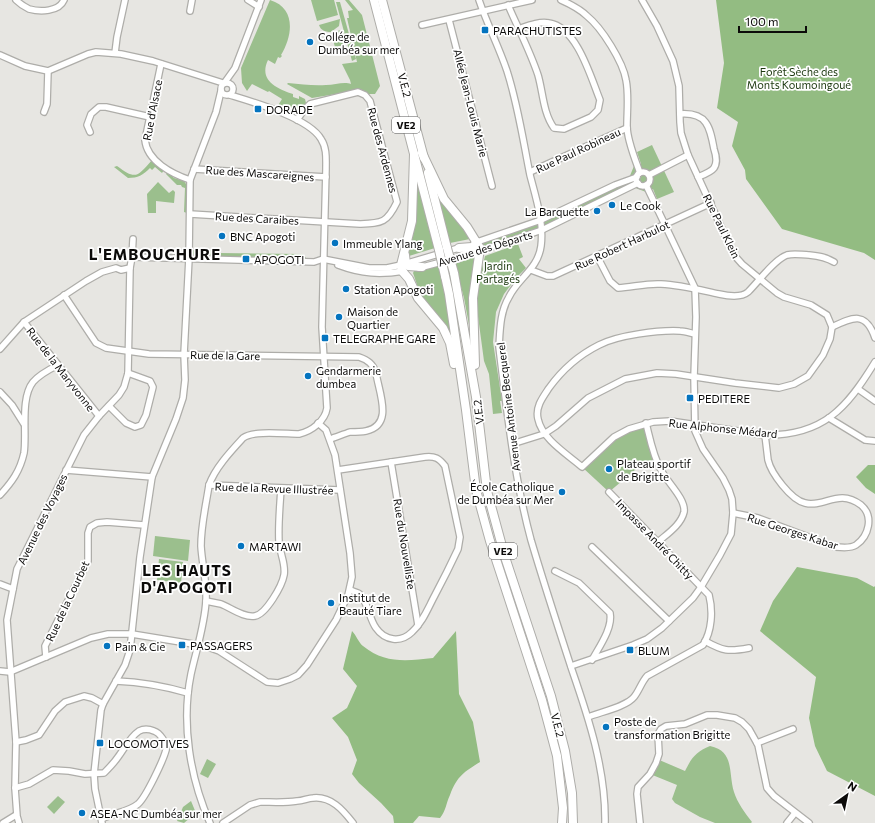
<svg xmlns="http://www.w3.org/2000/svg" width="875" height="823" font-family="Commissioner,sans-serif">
<rect width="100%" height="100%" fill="#e7e6e2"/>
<g fill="#9bbf8d">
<path d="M270,0C296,8 293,35 281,55L282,56L280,58L278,57L275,64L268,60C258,81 278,89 293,94V97L299,99V96L305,99L306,103L295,113L277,107L282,99L269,91L268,92L252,84L247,91L242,83L241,68Z"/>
<polygon points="311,0 334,0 338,15 317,21"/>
<path d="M345,0H349L362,15L380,86L375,94H367L360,90L312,98L287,84L288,83C301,84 313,86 326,85C335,85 344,81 351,84L350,80L342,64L357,62L347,18H349L348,11L353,10Z"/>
<polygon points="336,2 340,2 356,59 352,61"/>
<path d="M340,19L339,26L331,32C326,32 321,31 319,25Z"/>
<polygon points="341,30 345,45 335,47 331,33"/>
<polygon points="652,145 674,192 657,199 653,189 646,192 633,187 542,230 480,251 477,242 541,220 629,178 634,166 641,164 637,152"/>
<path d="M152,160L164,170L162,173L155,167L152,170L150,168C143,175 138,178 128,178L114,167L117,166C136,180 137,177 152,160Z"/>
<polygon points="167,172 174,178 184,181 186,184 188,189 187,213 184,212 185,188 182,187 181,185 177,185 166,174"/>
<polygon points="158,182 169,193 173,190 175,192 174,203 156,201 156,213 148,213 147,194"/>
<polygon points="417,182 435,248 409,256 407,254"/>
<polygon points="435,190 470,237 470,239 450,243"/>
<polygon points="518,244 523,257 519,259 526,268 516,278 504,294 496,312 493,342 502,401 500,401 502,413 493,414 489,374 484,361 477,309 477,288 485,256"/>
<polygon points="189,250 214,250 219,253 303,254 309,262 189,258"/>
<polygon points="472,255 475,256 472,341 464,298 454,261"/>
<path d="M440,265L453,341C445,322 434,313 423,297C418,290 416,281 413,273L414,271Z"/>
<polygon points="646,423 655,459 642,464 609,492 582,467 614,437"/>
<polygon points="155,536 190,540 188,561 153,556"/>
<polygon points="159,559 183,562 181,583 157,580"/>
<path d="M710,746C735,751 728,773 734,792C737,802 745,813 752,822L751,823H715L700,817L675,803L672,799L677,785L650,774L657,759L685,771C692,757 696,752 710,746Z"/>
<polygon points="207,759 216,764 208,778 200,774"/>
<polygon points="58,796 65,802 54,814 47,807"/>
<polygon points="191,801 196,813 184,823 177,821 183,807"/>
</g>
<g fill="#93bc82">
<polygon points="716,0 875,0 875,260 864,253 782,229 746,179 745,170 732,146 738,122 717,108 724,63"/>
<polygon points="868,465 875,465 875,494 866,488 856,477"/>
<polygon points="797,567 857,578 874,587 875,586 875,796 827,771 815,746 809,718 816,677 760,631 773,601"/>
<path d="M352,631C356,635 359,643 363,646C385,664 407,661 433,658L456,631L459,694L473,722L480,762C464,772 457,776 450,795C446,803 446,811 440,818L419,816L413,823H394L393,816L381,803L359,783L352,774L357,760L348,737L332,718L347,708L357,686L343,669Z"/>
</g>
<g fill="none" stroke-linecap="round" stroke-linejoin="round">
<g stroke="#aeada9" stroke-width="8">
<g id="minor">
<path d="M16,0C19,3 25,7 29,9C40,12 59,12 64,0"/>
<polyline points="248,0 259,7"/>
<path d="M479,0C487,24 499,47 507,71C518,105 523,140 530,175C536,198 544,222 541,246C538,269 518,278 509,297C500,312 500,330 499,347C507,412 514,477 531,540C544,584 558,627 572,670C589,719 606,771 605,823"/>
<path d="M561,0C570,4 580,9 587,16C602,28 623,62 626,80C629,95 627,111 627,126C627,140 635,159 640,173"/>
<path d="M508,5C518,28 530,51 538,75C543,92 543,113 554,128L564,129L591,117L598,110L600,100C591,78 577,27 549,23C539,21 527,26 518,29"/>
<polyline points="190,11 192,0"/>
<polyline points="449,20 492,186"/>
<polyline points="422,25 532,0"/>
<polyline points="115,53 117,37 125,0"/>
<polyline points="0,55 25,66 48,71 88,54 96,52 121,54 153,61 223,83"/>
<path d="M161,64L145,140C147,161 172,174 190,180"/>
<polyline points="225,82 235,68 261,0"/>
<circle cx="227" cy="89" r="6"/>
<polyline points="44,112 47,104 48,71"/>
<path d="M680,114C707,112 710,127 714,149C716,155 718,162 714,168C711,172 703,175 698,177"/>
<polyline points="90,132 87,125 91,114 99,107 106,107 150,117"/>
<polyline points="194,169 326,177"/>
<polyline points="530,172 627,128"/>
<circle cx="643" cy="179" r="7"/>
<polyline points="649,175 688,155"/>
<path d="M190,214L360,224C382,223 387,223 397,202L370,101L365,95L358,92L310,104L304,110L297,120"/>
<polyline points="474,243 541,220 615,185 637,177"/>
<polyline points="477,252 542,230 638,183"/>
<path d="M597,256L610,281L618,288C633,287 647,283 661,284C681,285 700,290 719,294C728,296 741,298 748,292C758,282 775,259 787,255C795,253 802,255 809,255C818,256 826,257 834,262"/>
<polyline points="132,257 314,262 323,259 369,268 387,268 401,265 462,247"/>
<path d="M338,265C362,274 380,275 404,271"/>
<polyline points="419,268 445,261"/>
<polyline points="531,270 547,276 553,276 711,203"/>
<path d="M64,295L96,343L106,348L149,354L359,357C368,360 373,364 376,373C379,393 394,425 366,431C361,432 355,432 350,432C344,434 336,437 330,439"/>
<polyline points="24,322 99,416"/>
<path d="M832,327C853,317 866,311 875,338"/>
<path d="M695,334C690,333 685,331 680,331C659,330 618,335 599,345C579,355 562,370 549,388C543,397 535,407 538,419C542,439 567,454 582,467L614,437L629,429L653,422L670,421L765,435C823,436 847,408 875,362"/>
<polyline points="0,349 24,322 86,281 102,272 116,268 121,270 130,268"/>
<polyline points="858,389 875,401"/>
<polyline points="0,392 12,405 24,424"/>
<polyline points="109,406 126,423 135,427 141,425 146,415 153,387 150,381 128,373"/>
<polyline points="829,418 865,440 875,441"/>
<path d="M646,423C650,439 653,456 661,470C667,482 686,499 684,512C681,525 667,534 658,542"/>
<polyline points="512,444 544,434 556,426 588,398 625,379 657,373 676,374 735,383 779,388 794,384 808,376 823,355 830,339 832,327 827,315 811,305 784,297 777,293 742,264 734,255 688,155 681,133 680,122 679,86 673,61 657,26 642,0"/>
<polyline points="391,462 418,625"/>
<polyline points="66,470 152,477"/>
<path d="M338,470L425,457C435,456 439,458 445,466L460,537L458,549C451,564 443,580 435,595C428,608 423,622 412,632C401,643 385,641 376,628C369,619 367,598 358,593C356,592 352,591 350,590"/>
<polyline points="209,485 340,490"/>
<path d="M0,495C12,482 20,471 24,453C27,434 20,398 33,382C39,375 50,369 58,365"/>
<path d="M733,513L758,518L835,547C842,547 850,549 856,545C869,536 874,516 861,505C838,488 825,508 805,503C791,500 771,473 768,460C767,452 766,443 765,435"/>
<polyline points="592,547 669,621"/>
<path d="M555,571L579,583L610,613C613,628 599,647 592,660"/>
<polyline points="0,584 13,589"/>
<path d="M206,601C211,602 216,603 221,604C231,608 244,618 255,616C266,614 282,586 284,575C286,564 280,554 279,542C278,524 280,506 281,488"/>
<path d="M705,641C723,651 728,652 749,648"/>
<polyline points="46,657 45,646 88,561 88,533 90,527 97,523 107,522 144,525"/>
<polyline points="571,666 633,645 647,639 662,628 693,598 701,587 720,555 731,534 733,513 732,499 729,490 723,478 703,449 695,431 694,377 696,317 695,288 646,185"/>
<polyline points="0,671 10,672 91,638 108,634 132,634 205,646 219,651 267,682 278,683 290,679 298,675 307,665 336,620 348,595 352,577 350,553 335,455 326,430 318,423"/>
<path d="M116,681C141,682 164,686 188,693"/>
<path d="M588,717C600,712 626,707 634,697C639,691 641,683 647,676L703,645C712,631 713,611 709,595L609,492"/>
<polyline points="16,742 26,740 39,735 55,711 65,702 84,696 92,698 103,704"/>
<polyline points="757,743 793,729"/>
<path d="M15,788L29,784L53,770L69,771L85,774L104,773C109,768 114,763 118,757C124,749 130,737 139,731C143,729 149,729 154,731C160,733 167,743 166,750C163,761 146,797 138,804C127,813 113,812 102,819"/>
<polyline points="3,823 16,815"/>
<polyline points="19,823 17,816 15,788 16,742 7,620 17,569 84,435 99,416 119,395 124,387 128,373 130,268 132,257 133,239"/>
<polyline points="102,823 95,789 94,774 101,710 103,704 125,665 130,650 140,557 152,477 176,419 183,398 185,380 184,354 189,258 190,180 216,112 221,91"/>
<path d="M210,823C190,778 181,723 191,674C196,651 205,624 206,600C207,582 202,564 201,546C201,525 206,505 209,485C215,468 231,451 243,438C254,430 285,434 299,434C312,431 325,421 327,408L322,327L326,169C326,159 327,148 321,139C309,118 253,102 230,95"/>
<path d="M223,823L250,805L260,802C272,802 285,803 297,801C303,801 308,798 313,798C331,796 343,810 353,823"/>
<polyline points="640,823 637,794 638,787 650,774 656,763 659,754 658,734 661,729 666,726 685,724 707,715 717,715 735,718 742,722 749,729 758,745 767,788 774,796 809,823"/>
<polyline points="787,823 795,813"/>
</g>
</g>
<g stroke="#aeada9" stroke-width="10">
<g id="highway">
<polyline points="374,0 439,250"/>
<polyline points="382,0 424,158"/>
<polyline points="422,153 444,199 467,227 480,248 473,298 475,365"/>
<polyline points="414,154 412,221 401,265 402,271 409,279 418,298 443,328 450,343 454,364"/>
<polyline points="428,173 447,248"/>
<polyline points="459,248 472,247 477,249"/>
<polyline points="405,255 406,264 408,266 422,267"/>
<polyline points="458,258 474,250 477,242"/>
<polyline points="454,273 476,397 487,491 505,557 551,696 565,751 572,793 573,823"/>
<polyline points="445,276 449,294 466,410 476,490 490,541 542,700 557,756 563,808 562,823"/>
</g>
</g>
<use href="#minor" stroke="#fff" stroke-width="5.5"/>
<use href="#highway" stroke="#fff" stroke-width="8"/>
<g stroke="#aeada9" stroke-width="10" stroke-linecap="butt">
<g id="highway-bridge">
<polyline points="447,248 454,273"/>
<polyline points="439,250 445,276"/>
</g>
</g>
<use href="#highway-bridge" stroke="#fff" stroke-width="8"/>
</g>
<g fill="#0574bf" stroke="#fff" stroke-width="1.5">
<rect x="481" y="26" width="8" height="8" rx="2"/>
<circle cx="310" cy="42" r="4"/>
<rect x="254" y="105" width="8" height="8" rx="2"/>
<circle cx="612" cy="205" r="4"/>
<circle cx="597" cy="211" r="4"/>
<circle cx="222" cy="236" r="4"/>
<circle cx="335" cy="243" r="4"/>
<rect x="242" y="255" width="8" height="8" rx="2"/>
<circle cx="346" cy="289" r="4"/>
<circle cx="339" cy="317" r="4"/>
<rect x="321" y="334" width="8" height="8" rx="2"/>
<circle cx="308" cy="376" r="4"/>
<rect x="686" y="394" width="8" height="8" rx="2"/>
<circle cx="609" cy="469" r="4"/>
<circle cx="562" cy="492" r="4"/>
<circle cx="241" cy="546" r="4"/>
<circle cx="331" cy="603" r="4"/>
<rect x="178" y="641" width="8" height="8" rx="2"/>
<circle cx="107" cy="646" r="4"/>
<rect x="626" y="646" width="8" height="8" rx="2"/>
<circle cx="606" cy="727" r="4"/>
<rect x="96" y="739" width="8" height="8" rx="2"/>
<circle cx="82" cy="813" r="4"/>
</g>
<g text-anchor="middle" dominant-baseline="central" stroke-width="3.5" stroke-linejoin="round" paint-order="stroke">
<g fill="#fff" stroke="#555454" stroke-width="1">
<rect x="392" y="117" width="28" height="16" rx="3"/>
<rect x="489" y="543" width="28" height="16" rx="3"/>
</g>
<g font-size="10" font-weight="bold" fill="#0c0b0a">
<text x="406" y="125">VE2</text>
<text x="503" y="551">VE2</text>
</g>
<g font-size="11" fill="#0c0b0a" stroke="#fff" text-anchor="start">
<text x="493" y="30">PARACHUTISTES</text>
<text x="318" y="36">Collége de<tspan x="318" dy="13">Dumbéa sur mer</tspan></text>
<text x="266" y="109">DORADE</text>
<text x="620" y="205">Le Cook</text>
<text x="589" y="211" text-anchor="end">La Barquette</text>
<text x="230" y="236">BNC Apogoti</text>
<text x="343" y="243">Immeuble Ylang</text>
<text x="254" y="259">APOGOTI</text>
<text x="354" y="289">Station Apogoti</text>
<text x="347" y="311">Maison de<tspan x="347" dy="13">Quartier</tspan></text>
<text x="333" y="338">TELEGRAPHE GARE</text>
<text x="316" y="370">Gendarmerie<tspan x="316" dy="13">dumbea</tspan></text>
<text x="698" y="398">PEDITERE</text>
<text x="617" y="463">Plateau sportif<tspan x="617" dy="13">de Brigitte</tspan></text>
<text x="554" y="486" text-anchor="end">École Catholique<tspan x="554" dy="13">de Dumbéa sur Mer</tspan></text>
<text x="249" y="546">MARTAWI</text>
<text x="339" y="597">Institut de<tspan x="339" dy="13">Beauté Tiare</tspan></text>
<text x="190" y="645">PASSAGERS</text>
<text x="115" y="646">Pain &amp; Cie</text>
<text x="638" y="650">BLUM</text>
<text x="614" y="721">Poste de<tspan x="614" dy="13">transformation Brigitte</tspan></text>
<text x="108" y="743">LOCOMOTIVES</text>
<text x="90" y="813">ASEA-NC Dumbéa sur mer</text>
</g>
<g font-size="11" fill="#1c380f" stroke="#fff">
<text x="799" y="71">Forêt Sèche des<tspan x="799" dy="13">Monts Koumoingoué</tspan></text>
<text x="498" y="265">Jardin<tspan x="498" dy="13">Partagés</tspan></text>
</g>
<g font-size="11" fill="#0c0b0a" stroke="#fff">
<text transform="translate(405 85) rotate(75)">V.E.2</text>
<text transform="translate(471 103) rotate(76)">Allée Jean-Louis Marie</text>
<text transform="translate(152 110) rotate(-79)">Rue d'Alsace</text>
<text transform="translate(383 150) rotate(75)">Rue des Ardennes</text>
<text transform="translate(578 150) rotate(-25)">Rue Paul Robineau</text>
<text transform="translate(260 173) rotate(4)">Rue des Mascareignes</text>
<text transform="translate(257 218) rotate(3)">Rue des Caraibes</text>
<text transform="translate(722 226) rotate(64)">Rue Paul Klein</text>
<text transform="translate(622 245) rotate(-25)">Rue Robert Harbulot</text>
<text transform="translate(485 248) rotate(-17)">Avenue des Départs</text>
<text transform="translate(225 355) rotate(1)">Rue de la Gare</text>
<text transform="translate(61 369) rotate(52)">Rue de la Maryvonne</text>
<text transform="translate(508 407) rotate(-97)">Avenue Antoine Becquerel</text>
<text transform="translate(478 412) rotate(-97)">V.E.2</text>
<text transform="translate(723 428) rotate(6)">Rue Alphonse Médard</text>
<text transform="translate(274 488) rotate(2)">Rue de la Revue Illustrée</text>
<text transform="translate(42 519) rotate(-64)">Avenue des Voyages</text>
<text transform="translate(793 531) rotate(18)">Rue Georges Kabar</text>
<text transform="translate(655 539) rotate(46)">Impasse André Chitty</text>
<text transform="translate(405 544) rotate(81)">Rue du Nouvelliste</text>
<text transform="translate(67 601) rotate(-65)">Rue de la Courbet</text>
<text transform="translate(558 725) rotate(75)">V.E.2</text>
</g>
<g font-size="15" font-weight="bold" letter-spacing="1" fill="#0c0b0a" stroke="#fff">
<text x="155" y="254">L'EMBOUCHURE</text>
<text x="187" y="570">LES HAUTS<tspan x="187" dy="17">D'APOGOTI</tspan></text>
</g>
</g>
<g transform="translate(847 795) rotate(33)" stroke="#ffffff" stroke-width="3" paint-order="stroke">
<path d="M0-3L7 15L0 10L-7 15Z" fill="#0c0b0a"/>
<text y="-6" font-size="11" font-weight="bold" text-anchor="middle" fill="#0c0b0a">N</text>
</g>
<path d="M739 26v6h67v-6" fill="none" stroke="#0c0b0a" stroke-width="2"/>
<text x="745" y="26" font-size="12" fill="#0c0b0a" stroke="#ffffff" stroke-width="3" paint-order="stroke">100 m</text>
</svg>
